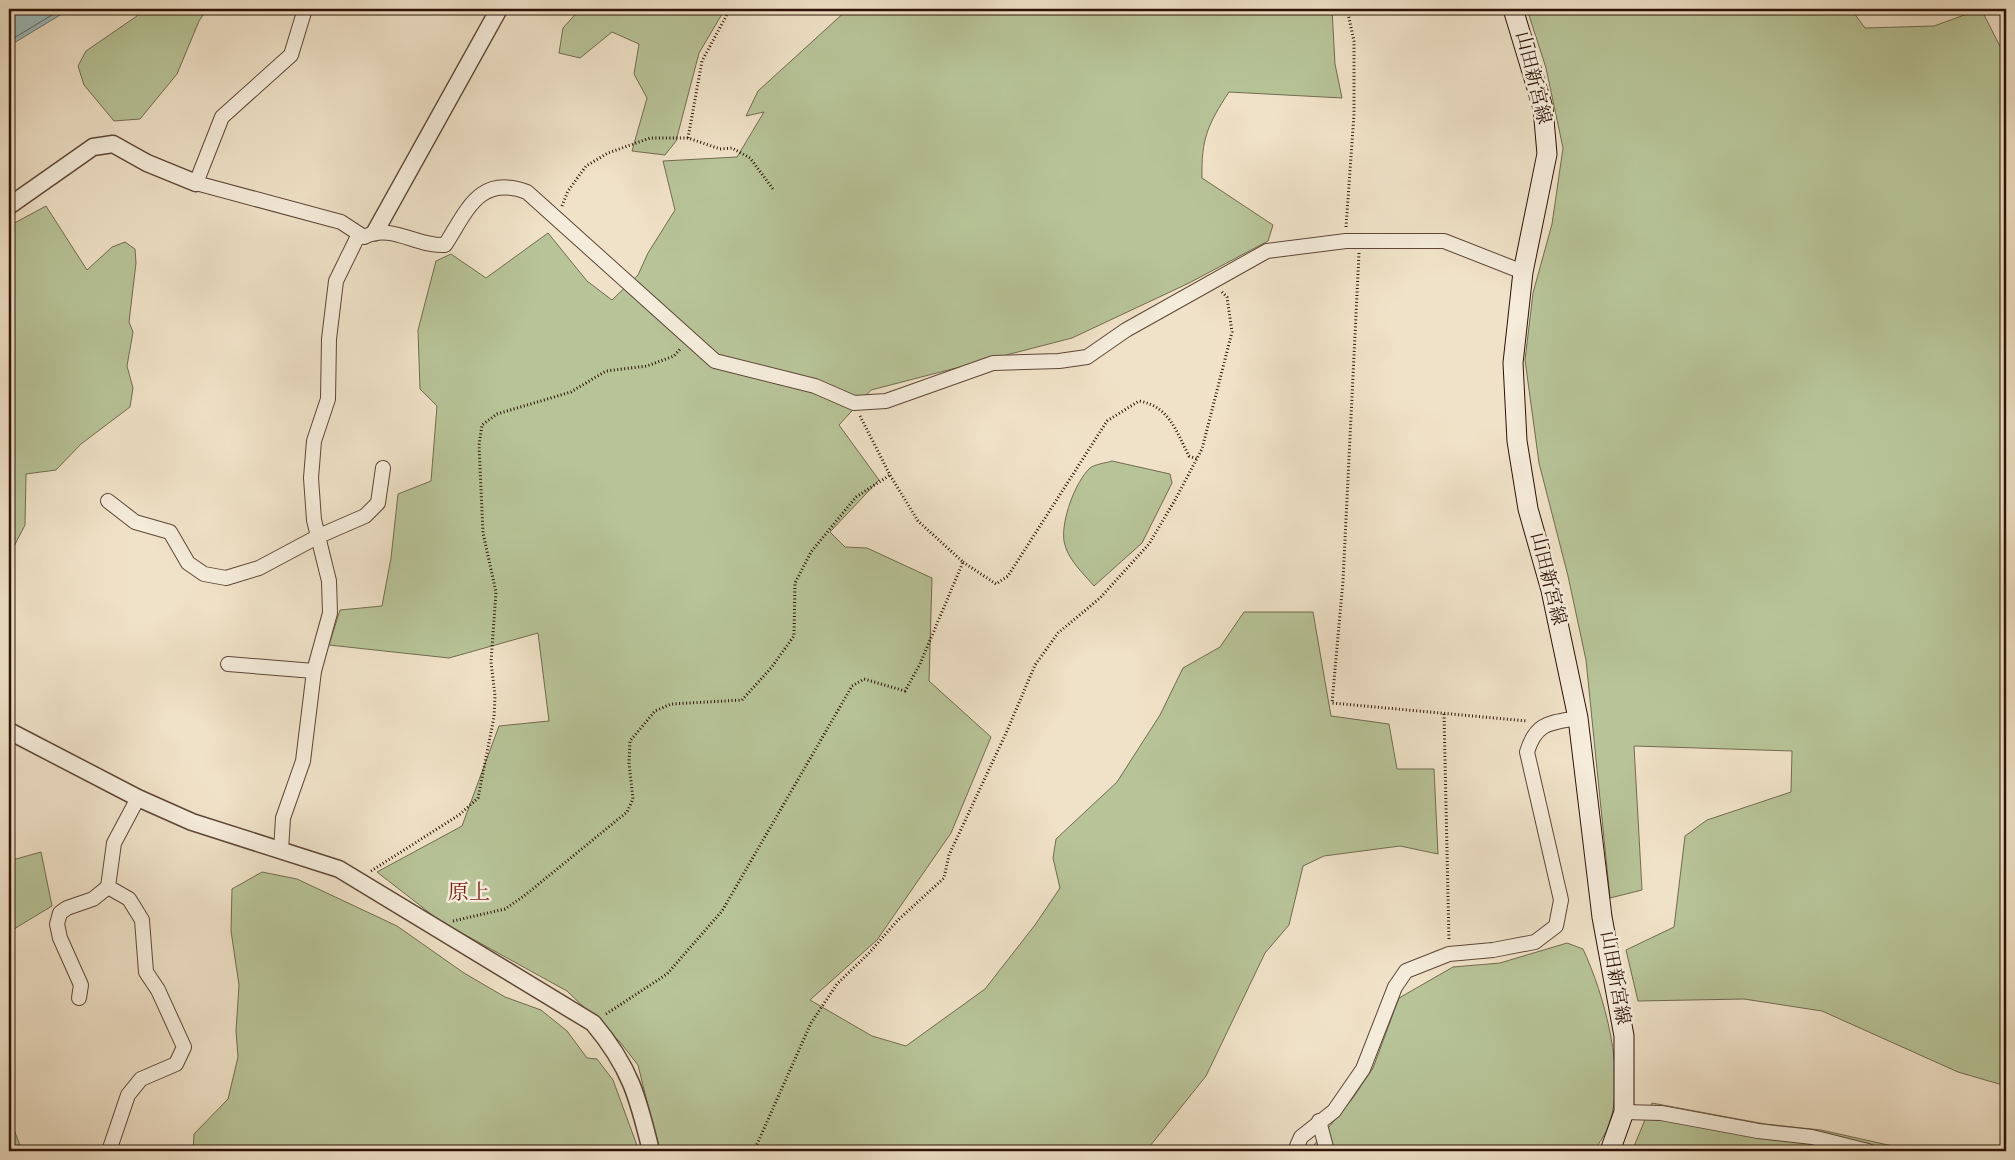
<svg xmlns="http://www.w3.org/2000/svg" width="2015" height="1160" font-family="'Sorts Mill Goudy','Noto Serif JP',serif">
<rect width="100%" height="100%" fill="#f0e2c8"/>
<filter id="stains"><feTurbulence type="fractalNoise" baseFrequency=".004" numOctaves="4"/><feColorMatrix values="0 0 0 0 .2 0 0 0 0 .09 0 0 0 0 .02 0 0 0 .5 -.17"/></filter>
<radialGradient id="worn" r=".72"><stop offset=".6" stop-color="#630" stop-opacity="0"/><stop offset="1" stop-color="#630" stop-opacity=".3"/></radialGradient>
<g fill="#b7c498" stroke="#726b50">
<polygon points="142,9 207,9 199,21 177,74 140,119 114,121 84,85 78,66 86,51 137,16"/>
<polygon points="580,9 725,9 699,53 676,141 665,155 632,151 647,98 634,74 639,44 612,32 580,58 559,53 563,28"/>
<path d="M848,9H1332L1335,64L1342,98L1229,92C1208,124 1201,139 1202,178L1273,225L1268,241L1189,283L1072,338L871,390L839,425L879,480L830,532L845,547L867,548L932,578L929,681L991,737L951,833L877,940L810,1000L872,1036L906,1046L985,989L1035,925L1060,888L1053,858L1056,839L1117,782L1160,715L1183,668L1220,647L1244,612H1313L1331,716L1389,724L1397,769H1434L1438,854L1400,846L1324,856L1303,866L1289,925L1265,953L1206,1076L1146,1151H659L638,1065L620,1042L567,991L440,921L377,872L462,826L499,726L549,721L538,633L449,658L329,645L340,610L382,606L391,558L398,494L431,481L437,406L420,389L418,330L436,261L451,254L486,278L548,233L587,281L612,300L638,275L648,253L675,210L663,161L737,157L764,112L746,116L758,91Z"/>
<polygon points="1527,9 1851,9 1865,28 1934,26 1981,9 2006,58 2006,1086 1958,1072 1822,1011 1744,999 1638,1001 1626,950 1674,927 1685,836 1707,820 1791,792 1792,751 1634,746 1642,890 1610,898 1586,660 1568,576 1539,463 1525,360 1533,293 1552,224 1563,148 1546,68"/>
<polygon points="46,206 87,270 112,247 125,242 135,249 136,263 129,322 133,332 127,366 133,388 130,407 81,444 56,470 26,474 25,525 9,556 9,226"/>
<path d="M1112,461L1170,474L1172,483L1142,543L1094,586C1083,573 1067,559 1064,541C1061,521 1075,482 1090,468C1095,464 1106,463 1112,461Z"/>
<polygon points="41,852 52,906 9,932 9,861"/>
<polygon points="262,872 297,879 397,926 464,973 505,997 541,1010 567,1031 587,1058 597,1059 613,1080 639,1151 193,1151 194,1134 228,1099 238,1057 236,1031 239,985 231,931 232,889"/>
<path d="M1567,943L1583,949C1604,994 1627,1076 1609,1124C1606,1134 1599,1143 1594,1151H1309L1353,1098L1373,1068L1399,998L1453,967L1500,963Z"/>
<polygon points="1652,1103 1765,1124 1821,1130 1915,1151 1632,1151"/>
<polygon points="9,1116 22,1151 9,1151"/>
</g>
<polygon fill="#9bbdbc" stroke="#6f7974" points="9,9 70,9 9,46"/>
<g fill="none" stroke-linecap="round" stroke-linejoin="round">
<polyline stroke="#646862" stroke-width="1" points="9,41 62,9"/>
<g stroke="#5e4637" stroke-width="16">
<g id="minor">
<path d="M305,9L291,55L222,117L196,183L341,222L364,237C392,223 416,247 445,245C467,211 479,174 527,192L715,361L815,386L854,403L886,401L993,363L1059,361L1087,357L1126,330L1267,251L1346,241H1444L1523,272"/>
<polyline points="108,501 135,522 170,532 188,563 204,574 226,578 259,568 319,536 365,516 378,503 383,468"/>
<polyline points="228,664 314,671"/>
<polyline points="281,850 283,818 303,761 314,671 330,613 329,581 314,520 311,478 314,441 328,399 329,339 336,281 359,234"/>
<polyline points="79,998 81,985 60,938 57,924 60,913 67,908 93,899 108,887"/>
<polyline points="1624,1112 1661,1113 1758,1131 1812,1137 1868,1151"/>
<polyline points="1319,1121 1327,1151"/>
<polyline points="109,1151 128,1095 141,1079 176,1064 184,1047 158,990 146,972 142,920 129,899 108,887 114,843 138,798"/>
<path d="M1295,1151L1301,1137L1334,1111L1363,1069L1395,987L1406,971L1449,954L1493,950L1535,942L1556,926L1561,900L1527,752C1536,722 1550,723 1578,718"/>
</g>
</g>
<g stroke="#5e4637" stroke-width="19">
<g id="tertiary">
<polyline points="9,206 93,147 113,144 147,163 196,183"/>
<polyline points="375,232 499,9"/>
<path d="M9,731L138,798L192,822L339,869L593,1023C630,1067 638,1097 651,1151"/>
</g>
</g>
<g stroke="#2d1207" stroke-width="21">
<polyline id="secondary" points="1513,9 1543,108 1547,154 1523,272 1513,363 1517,441 1528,509 1551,590 1578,718 1602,917 1624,1036 1624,1112 1610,1151"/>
</g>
<g stroke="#2d1207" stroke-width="3" stroke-dasharray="1 2.5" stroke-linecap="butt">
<polyline points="688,138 702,61 730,9"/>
<polyline points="562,206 568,191 586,166 608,153 650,138 688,138 720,149 732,148 750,158 773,189"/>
<polyline points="1346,227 1354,114 1354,41 1347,9"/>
<polyline points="1359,253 1343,581 1332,703 1527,721"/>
<path d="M963,562L996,584L1008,576L1107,421L1139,401C1169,406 1176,431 1189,456L1197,459"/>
<polyline points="1444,714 1449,941"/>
<polyline points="371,871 459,815 478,798 494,717 495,696 491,662 496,592 483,533 479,445 482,425 497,414 571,392 606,371 647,366 674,356 681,348"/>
<polyline points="453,921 505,909 524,896 627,812 633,799 629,763 630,741 655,711 671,704 742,700 771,668 794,636 795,583 811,552 856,497 890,475"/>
<polyline points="606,1014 667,974 722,911 852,686 864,679 905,691 920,664 963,562 918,521 890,475 860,416"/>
<polyline points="754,1151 811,1023 837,984 869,953 897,921 944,878 949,855 1007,731 1035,665 1058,633 1100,598 1149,544 1175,500 1202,449 1232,332 1227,297 1222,292"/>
</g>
<use href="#minor" stroke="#f5ecdb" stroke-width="14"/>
<use href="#tertiary" stroke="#f5ecdb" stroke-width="16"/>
<use href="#secondary" stroke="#f5ecdb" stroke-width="19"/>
</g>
<g text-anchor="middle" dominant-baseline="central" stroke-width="5" stroke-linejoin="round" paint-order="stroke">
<g font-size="19" fill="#2d1207" stroke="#f5ecdb">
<text transform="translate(1532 78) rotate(76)">山田新宮線</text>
<text transform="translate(1547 579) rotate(76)">山田新宮線</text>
<text transform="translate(1614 978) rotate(80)">山田新宮線</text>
</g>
<g font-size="21" fill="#7a1f14" stroke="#f5ecdb">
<text x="469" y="894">原上</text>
</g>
</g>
<rect width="2015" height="1160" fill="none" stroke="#f0e2c8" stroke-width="30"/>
<rect x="10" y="10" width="1995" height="1140" fill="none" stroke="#2d1207" stroke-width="2.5"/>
<rect x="15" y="15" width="1985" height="1130" fill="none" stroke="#2d1207"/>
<rect width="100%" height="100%" filter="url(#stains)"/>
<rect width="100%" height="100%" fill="url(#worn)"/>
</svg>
